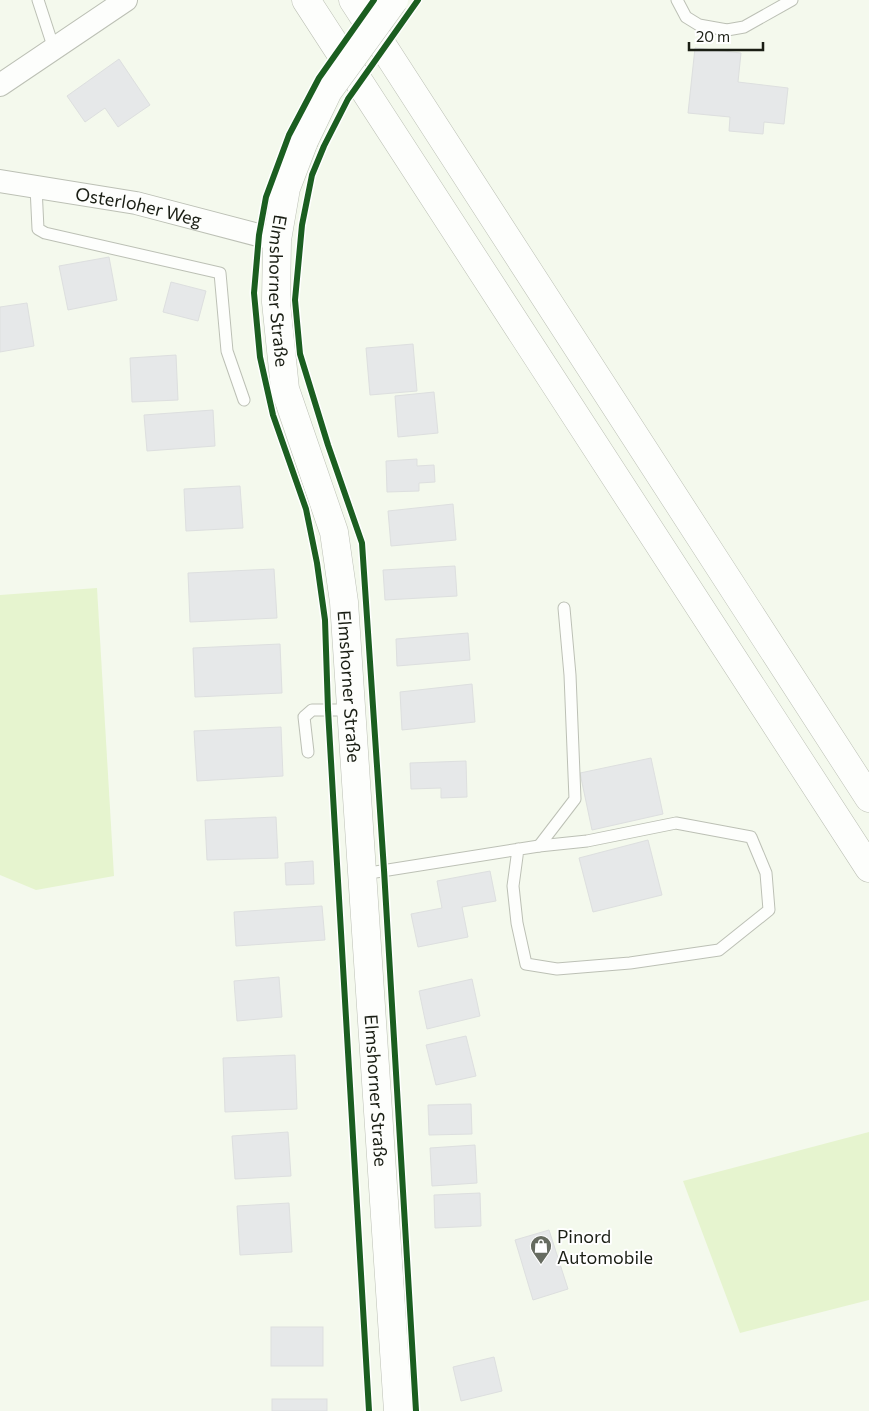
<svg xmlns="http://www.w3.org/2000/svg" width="869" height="1411" font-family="Commissioner,sans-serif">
<rect width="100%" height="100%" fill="#f4f9ed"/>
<g fill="#e6f4cf">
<polygon points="97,588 114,876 36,890 0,875 0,595"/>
<polygon points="869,1132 869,1300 740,1333 683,1181"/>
</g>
<g fill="#e6e8e9" stroke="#dddfdf">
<polygon points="695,48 741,53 738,82 788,88 784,124 764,122 763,134 729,131 730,117 688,113"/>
<polygon points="119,59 150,105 118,127 105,108 85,122 67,96"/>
<polygon points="109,257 117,300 68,310 59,266"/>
<polygon points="171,282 206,291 198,321 163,312"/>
<polygon points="27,303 34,346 0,352 0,307"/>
<polygon points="413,344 417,391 370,395 366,348"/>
<polygon points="176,355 178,400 132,402 130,358"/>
<polygon points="434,392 438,433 398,437 395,396"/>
<polygon points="213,410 215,446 147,451 144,415"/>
<polygon points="417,459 417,466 434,465 435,482 419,483 419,491 387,492 386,461"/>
<polygon points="240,486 243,528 186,531 184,489"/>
<polygon points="453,504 456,540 391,546 388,511"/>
<polygon points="455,566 457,596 385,600 383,570"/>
<polygon points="274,569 277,618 190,622 188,573"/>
<polygon points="468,633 470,660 397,666 396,639"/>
<polygon points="280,644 282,693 195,697 193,648"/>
<polygon points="472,684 475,722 402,730 400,692"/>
<polygon points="281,727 283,776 197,781 194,731"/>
<polygon points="651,758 663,814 592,830 580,773"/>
<polygon points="466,761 467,797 441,798 441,788 411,789 410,763"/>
<polygon points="276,817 278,858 207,860 205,820"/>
<polygon points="648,840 662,895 593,912 579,858"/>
<polygon points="313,861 314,884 286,885 285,863"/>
<polygon points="490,871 496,901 462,907 468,937 418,947 411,914 442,908 437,881"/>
<polygon points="322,906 325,940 236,946 234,912"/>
<polygon points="279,977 282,1017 237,1021 234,981"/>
<polygon points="472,979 480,1016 427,1029 419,991"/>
<polygon points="466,1036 476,1076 436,1085 426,1045"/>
<polygon points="295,1055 297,1109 225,1112 223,1058"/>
<polygon points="471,1104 472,1134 429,1135 428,1105"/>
<polygon points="288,1132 291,1176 235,1179 232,1136"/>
<polygon points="475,1145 477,1183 432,1186 430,1148"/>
<polygon points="480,1193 481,1226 435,1228 434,1195"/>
<polygon points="289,1203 292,1252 240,1255 237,1206"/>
<polygon points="549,1230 568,1289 533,1300 515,1240"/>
<rect x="271" y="1327" width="52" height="39"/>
<polygon points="494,1357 502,1391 461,1401 453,1367"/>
<rect x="272" y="1399" width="55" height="12"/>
</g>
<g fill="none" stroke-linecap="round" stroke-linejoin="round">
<g stroke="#bcc0b5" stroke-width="13">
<g id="lane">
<polyline points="38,0 54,49"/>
<polyline points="677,0 686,17 699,25 727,30 744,27 792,0"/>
<polyline points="36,187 38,229 45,233 220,273 227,351 244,400"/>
<polyline points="308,752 304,717 312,710 352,710"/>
<polyline points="539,846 575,799 570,675 564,608"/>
<polyline points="363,874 539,846 587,841 676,823 751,837 766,873 769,910 719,950 630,963 557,969 526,964 517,923 513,886 518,849"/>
</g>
</g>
<g stroke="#bcc0b5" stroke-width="24">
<g id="street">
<polyline points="0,85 126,0"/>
<path id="s1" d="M0,181L136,203L277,240"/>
</g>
</g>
<g stroke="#bcc0b5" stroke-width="29">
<g id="secondary">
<path id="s2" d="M304,141L286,188L277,240L276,302L285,389L334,532L344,602L398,1411"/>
</g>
</g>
<g stroke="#bcc0b5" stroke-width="29">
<g id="highway">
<polyline points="306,0 869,868"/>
<polyline points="353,0 869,798"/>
</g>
</g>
<use href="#lane" stroke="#fdfefc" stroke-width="11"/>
<use href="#street" stroke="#fdfefc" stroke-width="22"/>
<use href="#secondary" stroke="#fdfefc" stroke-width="28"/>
<use href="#highway" stroke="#fdfefc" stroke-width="28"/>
<g stroke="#bcc0b5" stroke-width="29" stroke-linecap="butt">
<polyline id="secondary-bridge" points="304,141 328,91 394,0"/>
</g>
<use href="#secondary-bridge" stroke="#fdfefc" stroke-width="28"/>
<g stroke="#fff" stroke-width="9">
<g id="cycleway">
<polyline points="369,1411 328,710 325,620 317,563 306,509 273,415 260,357 254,293 259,235 266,197 289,135 319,78 374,0"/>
<polyline points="416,1411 384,870 362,543 328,445 300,354 295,300 302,225 312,175 324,146 348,99 418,0"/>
</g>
</g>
<use href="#cycleway" stroke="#1b5e20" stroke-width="6"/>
</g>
<defs>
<g id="shop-pin" transform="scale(1.125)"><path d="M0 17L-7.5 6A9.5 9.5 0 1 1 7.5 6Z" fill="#666b60" stroke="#fff"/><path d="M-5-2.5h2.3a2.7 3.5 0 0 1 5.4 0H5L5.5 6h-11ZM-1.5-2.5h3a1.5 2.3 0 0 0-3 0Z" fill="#fff"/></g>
</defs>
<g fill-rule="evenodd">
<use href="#shop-pin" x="541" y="1246"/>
</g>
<g text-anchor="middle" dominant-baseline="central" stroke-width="4" stroke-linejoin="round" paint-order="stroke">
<g font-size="18" fill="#1a1e14" stroke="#fff">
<text stroke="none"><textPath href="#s1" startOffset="141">Osterloher Weg</textPath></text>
<text stroke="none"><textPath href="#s2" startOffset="154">Elmshorner Straße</textPath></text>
<text stroke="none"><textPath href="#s2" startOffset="559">Elmshorner Straße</textPath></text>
<text stroke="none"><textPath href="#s2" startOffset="964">Elmshorner Straße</textPath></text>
</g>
<g font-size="18" fill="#1a1e14" stroke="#fff" text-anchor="start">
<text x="557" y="1236">Pinord<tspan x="557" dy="21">Automobile</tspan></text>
</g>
</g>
<path d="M689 42v8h74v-8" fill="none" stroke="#1a1e14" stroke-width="2.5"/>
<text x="696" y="42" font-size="15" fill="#1a1e14" stroke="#ffffff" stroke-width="4" paint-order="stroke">20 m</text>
</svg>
